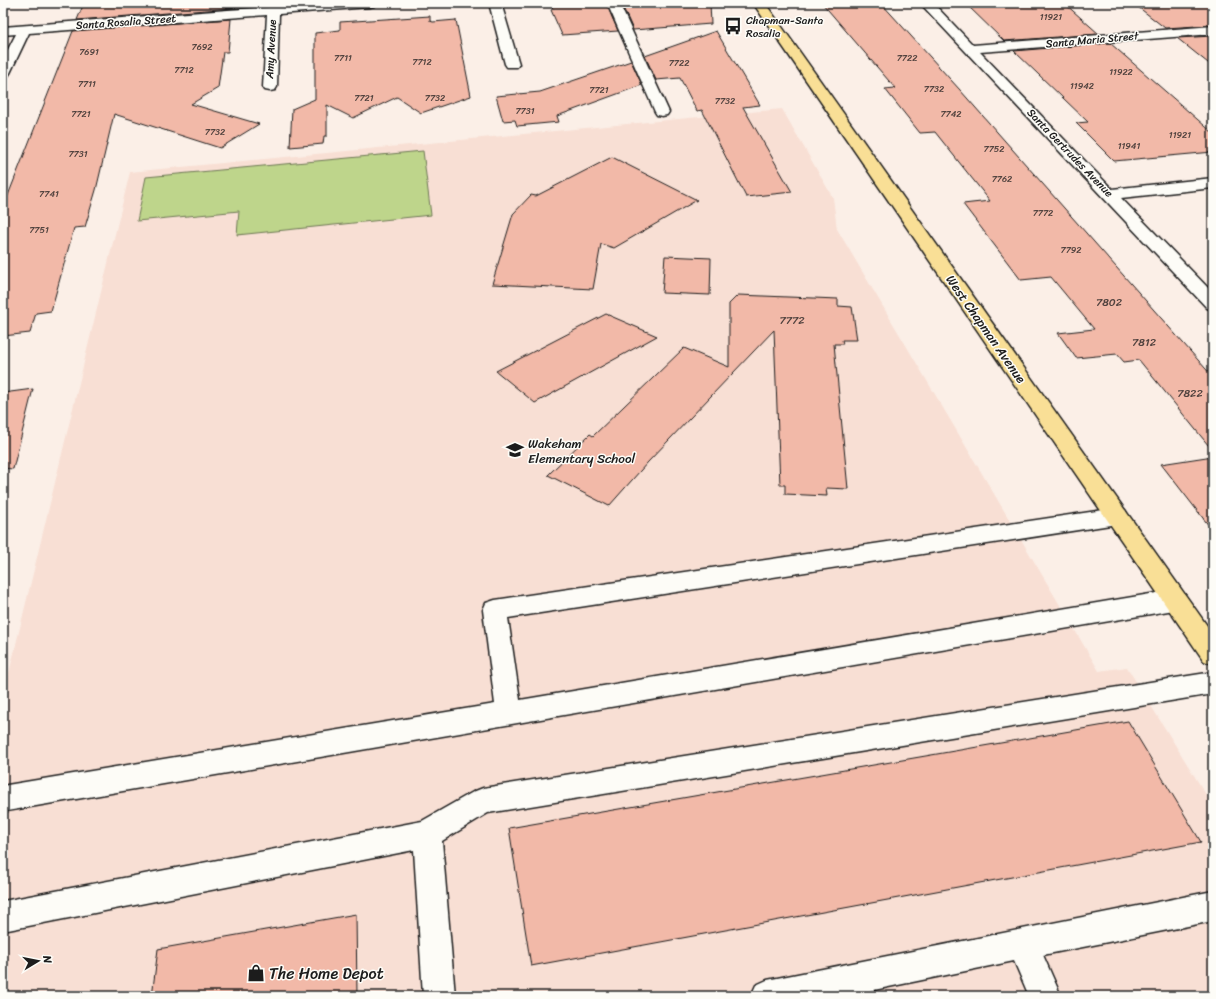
<svg xmlns="http://www.w3.org/2000/svg" width="1216" height="999" font-family="Sriracha,sans-serif">
<rect width="100%" height="100%" fill="#fbefe7"/>
<filter id="ink" filterUnits="userSpaceOnUse"><feTurbulence type="fractalNoise" baseFrequency=".025" numOctaves="2"/><feDisplacementMap in="SourceGraphic" scale="8" xChannelSelector="R" yChannelSelector="G"/><feConvolveMatrix kernelMatrix="1 2 1 2 8 2 1 2 1" color-interpolation-filters="sRGB"/></filter>
<g filter="url(#ink)">
<polygon fill="#f8dfd4" points="782,109 833,198 837,229 1099,671 1127,667 1213,806 1213,996 3,996 3,698 130,172"/>
<polygon fill="#bed58b" stroke="#6d7854" points="423,151 431,215 237,235 239,211 137,221 146,177"/>
<g fill="#f2b9a8" stroke="#1c1c1c">
<polygon points="84,3 232,3 232,8 77,20"/>
<polygon points="551,3 606,3 618,31 562,35 551,10 553,9"/>
<polygon points="621,3 710,3 711,24 633,30"/>
<polygon points="822,3 881,3 960,90 1213,377 1213,451 1139,360 1124,362 1117,354 1076,358 1058,333 1094,329 1051,277 1021,280 963,204 990,201 935,132 920,133 885,89 895,88"/>
<polygon points="965,3 1064,3 1099,34 1004,41"/>
<polygon points="1133,3 1213,3 1213,25 1165,28"/>
<polygon points="430,16 430,21 433,22 456,20 471,96 421,113 397,97 353,118 327,105 327,136 324,136 323,144 290,147 292,109 315,99 315,33 340,30 340,22"/>
<polygon points="231,19 228,52 223,52 218,88 191,104 259,124 220,148 114,114 96,190 85,227 74,228 51,311 36,313 30,333 3,336 3,208 73,31"/>
<polygon points="716,31 760,105 743,107 792,192 746,197 702,110 697,111 680,78 656,80 645,56"/>
<polygon points="1213,36 1213,67 1177,38"/>
<polygon points="1110,43 1213,133 1213,152 1114,161 1076,123 1088,122 1014,51"/>
<polygon points="631,61 642,85 557,116 559,122 517,126 515,120 503,121 496,96 540,92"/>
<polygon points="612,157 697,200 614,248 601,244 593,289 492,284 513,214 531,195 536,196"/>
<polygon points="665,256 711,258 710,295 662,293"/>
<polygon points="738,295 838,299 838,306 852,307 857,340 842,340 843,344 834,344 848,489 826,488 827,496 785,494 785,485 780,485 774,330 648,462 609,506 548,475 590,434 593,436 684,348 729,367 729,304"/>
<polygon points="606,314 657,336 535,403 496,371"/>
<polygon points="33,389 13,469 3,468 3,393"/>
<polygon points="1213,456 1213,531 1161,464"/>
<polygon points="1128,721 1201,842 531,966 509,828"/>
<polygon points="356,914 357,996 152,996 158,949"/>
</g>
<g fill="none" stroke-linecap="round" stroke-linejoin="round">
<g stroke="#1c1c1c" stroke-width="3">
<g id="minor">
<polygon points="321,3 376,3 374,6 370,7 279,14 277,87 275,90 270,91 265,90 263,87 267,15 29,33 10,73 8,76 3,77 3,59 16,34 3,35 3,27"/>
<polygon points="489,3 501,3 519,64 517,67 507,67 505,64"/>
<polygon points="607,3 619,3 669,112 667,115 662,116 657,115 655,112"/>
<polygon points="920,3 933,3 973,45 1213,26 1213,34 980,52 1112,189 1213,178 1213,188 1121,198 1213,293 1213,310 1207,308"/>
<polygon points="1117,508 1125,510 1128,516 1125,522 1117,524 508,618 520,700 1174,590 1182,593 1186,600 1182,607 1174,610 7,811 3,809 3,787 7,785 495,704 483,610 486,603 495,600"/>
<polygon points="1213,672 1213,694 488,813 442,841 455,996 423,996 414,850 3,931 3,901 422,821 473,792 483,788"/>
<polygon points="1213,891 1213,921 1043,955 1061,996 1029,996 1014,961 845,996 751,996 756,985 767,980"/>
</g>
</g>
<g stroke="#1c1c1c" stroke-width="3">
<polygon id="major" points="753,3 765,3 1213,634 1213,664 1204,661"/>
</g>
<use href="#minor" fill="#fdfcf7" fill-rule="evenodd"/>
<use href="#major" fill="#f9df96" fill-rule="evenodd"/>
</g>
</g>
<defs>
<g id="bus-bare" transform="scale(1.38)"><path d="M-5-6H5V4H4V6H2V4H-2V6H-4V4H-5ZM-3.5-4V0h7V-4ZM-3.5 1.2v1.5H-2V1.2ZM2 1.2v1.5H3.5V1.2Z" fill="#1c1c1c" stroke="#fdfcf7" stroke-width="2.5" paint-order="stroke"/></g>
<g id="school-bare" transform="scale(1.38)"><path d="M0-5L7-2L0 1L-7-2ZM-4 1L0 2.5L4 1V4Q0 6-4 4Z" fill="#1c1c1c" stroke="#fdfcf7" stroke-width="2.5" paint-order="stroke"/></g>
<g id="shop-bare" transform="scale(1.38)"><path d="M-5-2.5h2.3a2.7 3.5 0 0 1 5.4 0H5L5.5 6h-11ZM-1.5-2.5h3a1.5 2.3 0 0 0-3 0Z" fill="#1c1c1c" stroke="#fdfcf7" stroke-width="2.5" paint-order="stroke"/></g>
</defs>
<g fill-rule="evenodd">
<use href="#bus-bare" x="733" y="26"/>
<use href="#school-bare" x="515" y="450"/>
<use href="#shop-bare" x="256" y="973"/>
</g>
<g text-anchor="middle" dominant-baseline="central" stroke-width="3" stroke-linejoin="round" paint-order="stroke">
<g font-size="9" fill="#52433f">
<text x="1051" y="17">11921</text>
<text x="202" y="47">7692</text>
<text x="89" y="52">7691</text>
<text x="343" y="58">7711</text>
<text x="907" y="58">7722</text>
<text x="422" y="62">7712</text>
<text x="679" y="63">7722</text>
<text x="184" y="70">7712</text>
<text x="1121" y="72">11922</text>
<text x="87" y="84">7711</text>
<text x="1082" y="86">11942</text>
<text x="934" y="89">7732</text>
<text x="599" y="90">7721</text>
<text x="364" y="98">7721</text>
<text x="435" y="98">7732</text>
<text x="725" y="101">7732</text>
<text x="525" y="111">7731</text>
<text x="81" y="114">7721</text>
<text x="951" y="114">7742</text>
<text x="215" y="132">7732</text>
<text x="1180" y="135">11921</text>
<text x="1129" y="146">11941</text>
<text x="994" y="149">7752</text>
<text x="78" y="154">7731</text>
<text x="1002" y="179">7762</text>
<text x="49" y="194">7741</text>
<text x="1043" y="213">7772</text>
<text x="39" y="230">7751</text>
<text x="1071" y="250">7792</text>
</g>
<g font-size="11" fill="#1c1c1c" stroke="#fdfcf7" text-anchor="start">
<text x="746" y="20">Chapman-Santa<tspan x="746" dy="13">Rosalia</tspan></text>
</g>
<g font-size="11" fill="#1c1c1c" stroke="#fdfcf7">
<text transform="translate(126 22) rotate(-4)">Santa Rosalia Street</text>
<text transform="translate(1092 40) rotate(-5)">Santa Maria Street</text>
<text transform="translate(271 49) rotate(-87)">Amy Avenue</text>
<text transform="translate(1070 153) rotate(46)">Santa Gertrudes Avenue</text>
</g>
<g font-size="11" fill="#52433f">
<text x="1109" y="302">7802</text>
<text x="792" y="320">7772</text>
<text x="1144" y="342">7812</text>
<text x="1190" y="393">7822</text>
</g>
<g font-size="13" fill="#1c1c1c" stroke="#fdfcf7">
<text transform="translate(986 329) rotate(55)">West Chapman Avenue</text>
</g>
<g font-size="13" fill="#1c1c1c" stroke="#fdfcf7" text-anchor="start">
<text x="528" y="443">Wakeham<tspan x="528" dy="15">Elementary School</tspan></text>
</g>
<g font-size="16" fill="#1c1c1c" stroke="#fdfcf7" text-anchor="start">
<text x="269" y="973">The Home Depot</text>
</g>
</g>
<rect width="1216" height="999" fill="none" stroke="#fdfcf7" stroke-width="16"/>
<rect x="8" y="8" width="1200" height="983" fill="none" stroke="#1c1c1c" stroke-width="1.5" filter="url(#ink)"/>
<g transform="translate(38 961) rotate(80)" stroke="#fdfcf7" stroke-width="3" paint-order="stroke">
<path d="M0-3L7 15L0 10L-7 15Z" fill="#1c1c1c"/>
<text y="-6" font-size="11" font-weight="bold" text-anchor="middle" fill="#1c1c1c">N</text>
</g>
</svg>
